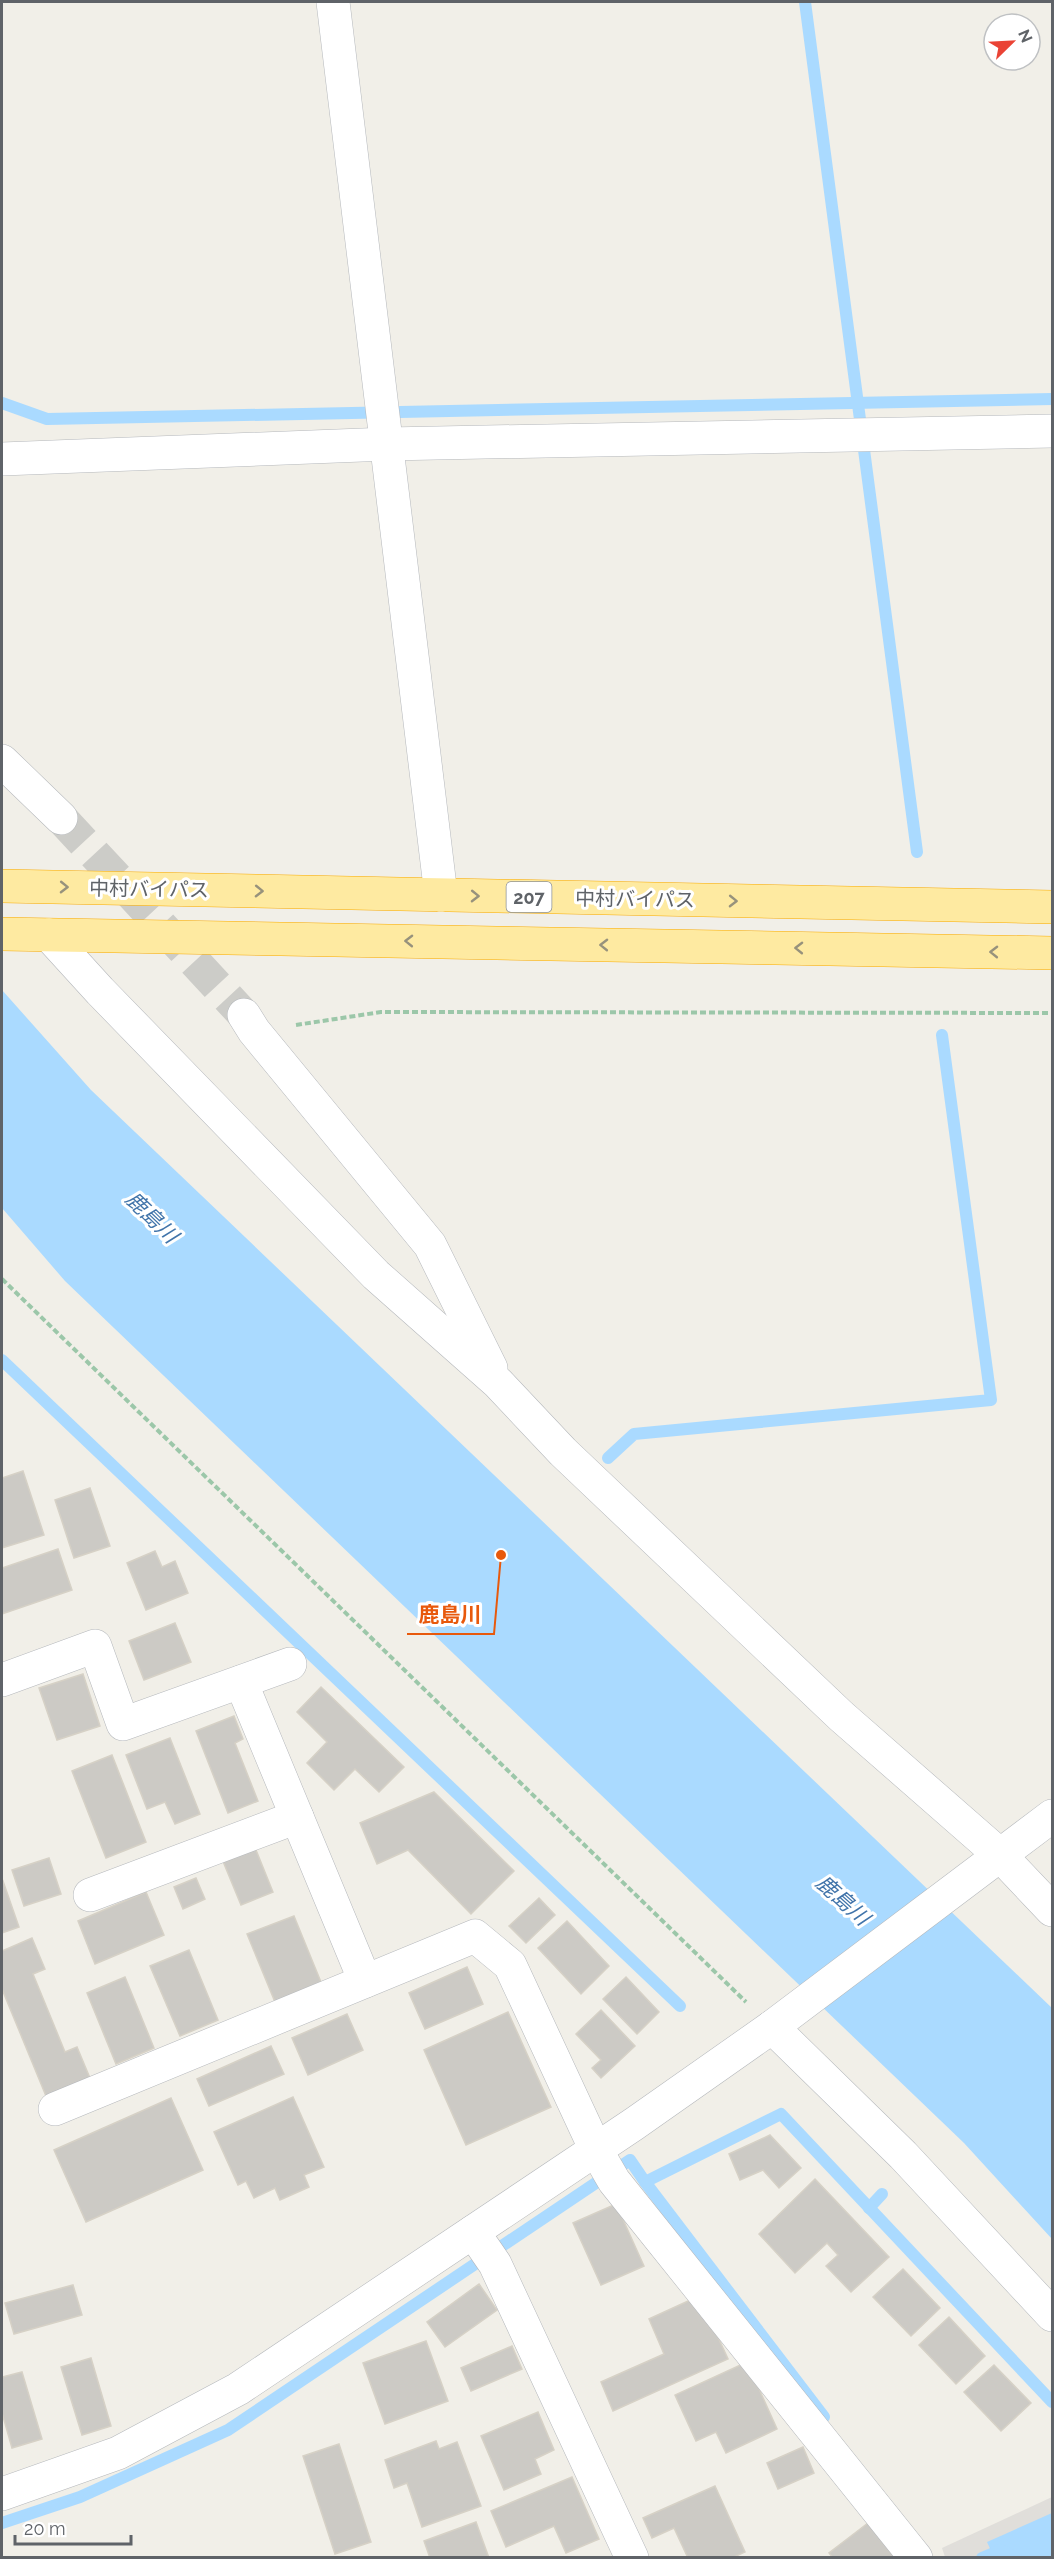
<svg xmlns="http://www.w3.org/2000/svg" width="1054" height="2559" font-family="Raleway,'Noto Sans JP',sans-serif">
<rect width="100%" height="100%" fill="#f1efe8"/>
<polygon fill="#e0deda" points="1052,2497 1052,2557 945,2557 942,2548"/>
<g fill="#aadaff">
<polygon points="2,990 91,1090 1052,2008 1052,2239 964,2143 65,1281 2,1208"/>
<polygon points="1052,2513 1052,2557 994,2557 987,2542"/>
</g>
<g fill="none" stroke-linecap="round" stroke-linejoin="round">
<g stroke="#aadaff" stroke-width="12">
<polyline points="805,2 917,852"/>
<polyline points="2,403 47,419 1052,399"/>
<polyline points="2,1360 680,2006"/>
<polyline points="608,1458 634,1434 991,1400 942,1035"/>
<polyline points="645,2182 824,2417"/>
<polyline points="869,2208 882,2194"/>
<polyline points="2,2523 80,2497 228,2430 630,2160 645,2182 781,2114 1052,2402"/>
<polyline points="982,2558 1001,2550 1016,2558"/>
</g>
</g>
<g fill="#cccac5" stroke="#d6d1c6" stroke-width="1.5">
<polygon points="23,1471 44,1535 2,1548 2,1478"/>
<polygon points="90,1488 110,1546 74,1558 55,1500"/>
<polygon points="58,1549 72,1590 2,1614 2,1568"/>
<polygon points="155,1551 162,1567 175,1561 188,1593 146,1610 127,1563"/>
<polygon points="175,1623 191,1662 144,1680 129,1641"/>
<polygon points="83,1674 100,1726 57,1740 39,1688"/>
<polygon points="321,1687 404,1767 379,1792 355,1769 334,1790 307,1763 327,1742 297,1712"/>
<polygon points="234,1716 243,1739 235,1743 258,1801 228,1813 196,1731"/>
<polygon points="170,1738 200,1814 175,1824 165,1802 147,1809 126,1755"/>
<polygon points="112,1755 146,1842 106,1858 72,1771"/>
<polygon points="434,1792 514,1871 471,1914 408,1850 377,1864 360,1823"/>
<polygon points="254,1845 273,1892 241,1905 222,1859"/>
<polygon points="49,1858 61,1894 24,1906 12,1870"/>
<polygon points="196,1878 205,1899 183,1909 174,1887"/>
<polygon points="3,1881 19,1927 2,1933 2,1882"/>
<polygon points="146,1892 164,1935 95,1964 78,1921"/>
<polygon points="539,1898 555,1915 526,1943 509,1926"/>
<polygon points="294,1916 321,1982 275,2002 247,1934"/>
<polygon points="567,1921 609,1966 581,1994 538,1948"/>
<polygon points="32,1938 45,1969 33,1974 65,2052 77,2047 90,2078 46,2096 2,1989 2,1951"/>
<polygon points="189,1950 218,2020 180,2036 150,1966"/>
<polygon points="467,1967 483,2004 425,2029 409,1993"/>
<polygon points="125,1977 154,2048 116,2064 87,1993"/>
<polygon points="626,1977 659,2012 637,2034 603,1999"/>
<polygon points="601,2010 635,2046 601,2078 592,2068 601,2060 576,2034"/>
<polygon points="508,2012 551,2107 466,2145 424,2050"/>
<polygon points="347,2014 363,2050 308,2075 292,2038"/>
<polygon points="271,2046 284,2074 209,2106 197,2079"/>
<polygon points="293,2097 324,2167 304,2175 309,2187 280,2200 275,2188 254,2198 246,2181 238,2185 214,2132"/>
<polygon points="171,2098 203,2170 86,2222 54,2150"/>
<polygon points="770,2135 801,2168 779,2188 763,2170 740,2180 729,2154"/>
<polygon points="815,2179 889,2257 851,2292 826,2266 838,2255 827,2243 795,2273 759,2234"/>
<polygon points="616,2204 644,2266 601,2285 573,2223"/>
<polygon points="903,2269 940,2308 911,2336 873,2297"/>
<polygon points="479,2284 497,2310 445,2347 427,2322"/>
<polygon points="73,2285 82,2315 14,2334 5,2303"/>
<polygon points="699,2296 728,2359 613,2411 601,2382 664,2354 649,2319"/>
<polygon points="949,2317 985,2356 956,2384 919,2345"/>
<polygon points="426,2341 448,2401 385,2424 363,2363"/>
<polygon points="512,2346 522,2369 471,2391 461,2368"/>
<polygon points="91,2358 111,2426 82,2435 61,2367"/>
<polygon points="747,2362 777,2429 726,2453 716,2432 696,2441 675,2395"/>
<polygon points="994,2365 1031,2403 1001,2431 964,2392"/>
<polygon points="22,2372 42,2439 12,2448 2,2413 2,2377"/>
<polygon points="538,2412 554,2450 535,2459 541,2474 504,2490 481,2436"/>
<polygon points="436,2441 439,2449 457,2442 481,2506 422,2527 407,2483 394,2488 385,2460"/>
<polygon points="339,2444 371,2542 335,2554 303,2456"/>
<polygon points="803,2447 814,2473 778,2489 767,2463"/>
<polygon points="572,2477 599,2539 566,2553 554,2526 506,2547 491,2511"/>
<polygon points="715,2486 745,2552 732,2558 688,2558 674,2528 652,2538 643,2518"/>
<polygon points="476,2522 489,2558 430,2558 424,2541"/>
<polygon points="868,2523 895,2558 833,2558 829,2553"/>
</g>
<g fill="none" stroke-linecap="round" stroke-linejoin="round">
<polyline stroke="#ccccc8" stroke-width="33" stroke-dasharray="33 16" stroke-linecap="butt" points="61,818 244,1015"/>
<g stroke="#b5b8bc" stroke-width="34">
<g id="minor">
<polyline points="333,2 441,895"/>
<polyline points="2,459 388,444 1052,431"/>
<polyline points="2,761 61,818"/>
<polyline points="49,935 100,991 376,1275 498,1383 563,1452 841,1716 1000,1855 1052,1910"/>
<polyline points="244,1015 254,1031 430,1245 491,1368"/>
<polyline points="2,1680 95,1646 123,1724 290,1664"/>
<polyline points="241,1682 365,1981"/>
<polyline points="90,1895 297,1817"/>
<polyline points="772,2027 903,2155 1052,2315"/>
<polyline points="55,2109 475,1936 510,1965 596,2150 614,2181 916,2558"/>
<polyline points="473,2232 495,2264 632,2558"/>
<polyline points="2,2494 118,2453 238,2389 634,2124 772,2027 1052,1816"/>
</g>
</g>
<g stroke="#f9ab00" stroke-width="34">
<g id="trunk">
<polyline points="2,886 1052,907"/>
<polyline points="2,934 1052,953"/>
</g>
</g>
<g stroke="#9cc7a9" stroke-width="4" stroke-dasharray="6 3" stroke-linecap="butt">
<polyline points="296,1025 381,1012 1052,1013"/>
<polyline points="2,1279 746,2002"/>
</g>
<use href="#minor" stroke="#fff" stroke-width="33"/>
<use href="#trunk" stroke="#feeaa1" stroke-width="33"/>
</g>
<defs><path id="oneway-chevron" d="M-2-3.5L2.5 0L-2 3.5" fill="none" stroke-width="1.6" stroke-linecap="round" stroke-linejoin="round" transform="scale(1.5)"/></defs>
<g stroke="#97927c">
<use href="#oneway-chevron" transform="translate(64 887) rotate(1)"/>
<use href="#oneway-chevron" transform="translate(259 891) rotate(1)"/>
<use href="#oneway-chevron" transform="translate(475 896) rotate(1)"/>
<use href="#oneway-chevron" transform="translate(733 901) rotate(1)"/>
<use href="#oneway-chevron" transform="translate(409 941) rotate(-179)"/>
<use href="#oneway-chevron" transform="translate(604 945) rotate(-179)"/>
<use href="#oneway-chevron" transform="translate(799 948) rotate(-179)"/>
<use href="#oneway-chevron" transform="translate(994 952) rotate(-179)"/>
</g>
<g text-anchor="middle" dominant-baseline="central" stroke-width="6" stroke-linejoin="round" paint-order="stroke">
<rect fill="#fff" stroke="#8f9295" stroke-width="1.5" x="506.5" y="882" width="45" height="30" rx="4.5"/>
<g font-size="18" font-weight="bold" fill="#5f6368">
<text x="529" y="897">207</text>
</g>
<g font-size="20" fill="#5f6368" stroke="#fff">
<text transform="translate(149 889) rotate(1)">中村バイパス</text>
<text transform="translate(635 899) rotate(1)">中村バイパス</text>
</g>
<g font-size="21" font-style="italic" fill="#4174aa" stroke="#fff">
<text transform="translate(152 1217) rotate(44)">鹿島川</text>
<text transform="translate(843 1900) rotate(42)">鹿島川</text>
</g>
</g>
<path fill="none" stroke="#e8590c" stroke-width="2" d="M501 1555L494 1634H407"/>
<circle fill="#e8590c" stroke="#fff" stroke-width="2" cx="501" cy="1555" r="6"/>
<g font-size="21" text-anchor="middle" font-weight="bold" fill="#e8590c" stroke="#fff" stroke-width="6" stroke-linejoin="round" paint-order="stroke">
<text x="450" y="1622">鹿島川</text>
</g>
<rect width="1054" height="2559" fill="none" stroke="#5f6368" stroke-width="6"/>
<g transform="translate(1012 42) rotate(66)"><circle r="28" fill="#ffffff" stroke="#bfc1c3" stroke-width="1.5"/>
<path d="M0-4.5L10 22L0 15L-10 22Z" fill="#ea4335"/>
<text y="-9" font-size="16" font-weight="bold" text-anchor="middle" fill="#5f6368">N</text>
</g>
<path d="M15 2535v9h116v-9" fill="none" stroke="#5f6368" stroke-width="3"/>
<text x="24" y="2535" font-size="18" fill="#5f6368" stroke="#ffffff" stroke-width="4.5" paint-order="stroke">20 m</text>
</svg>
